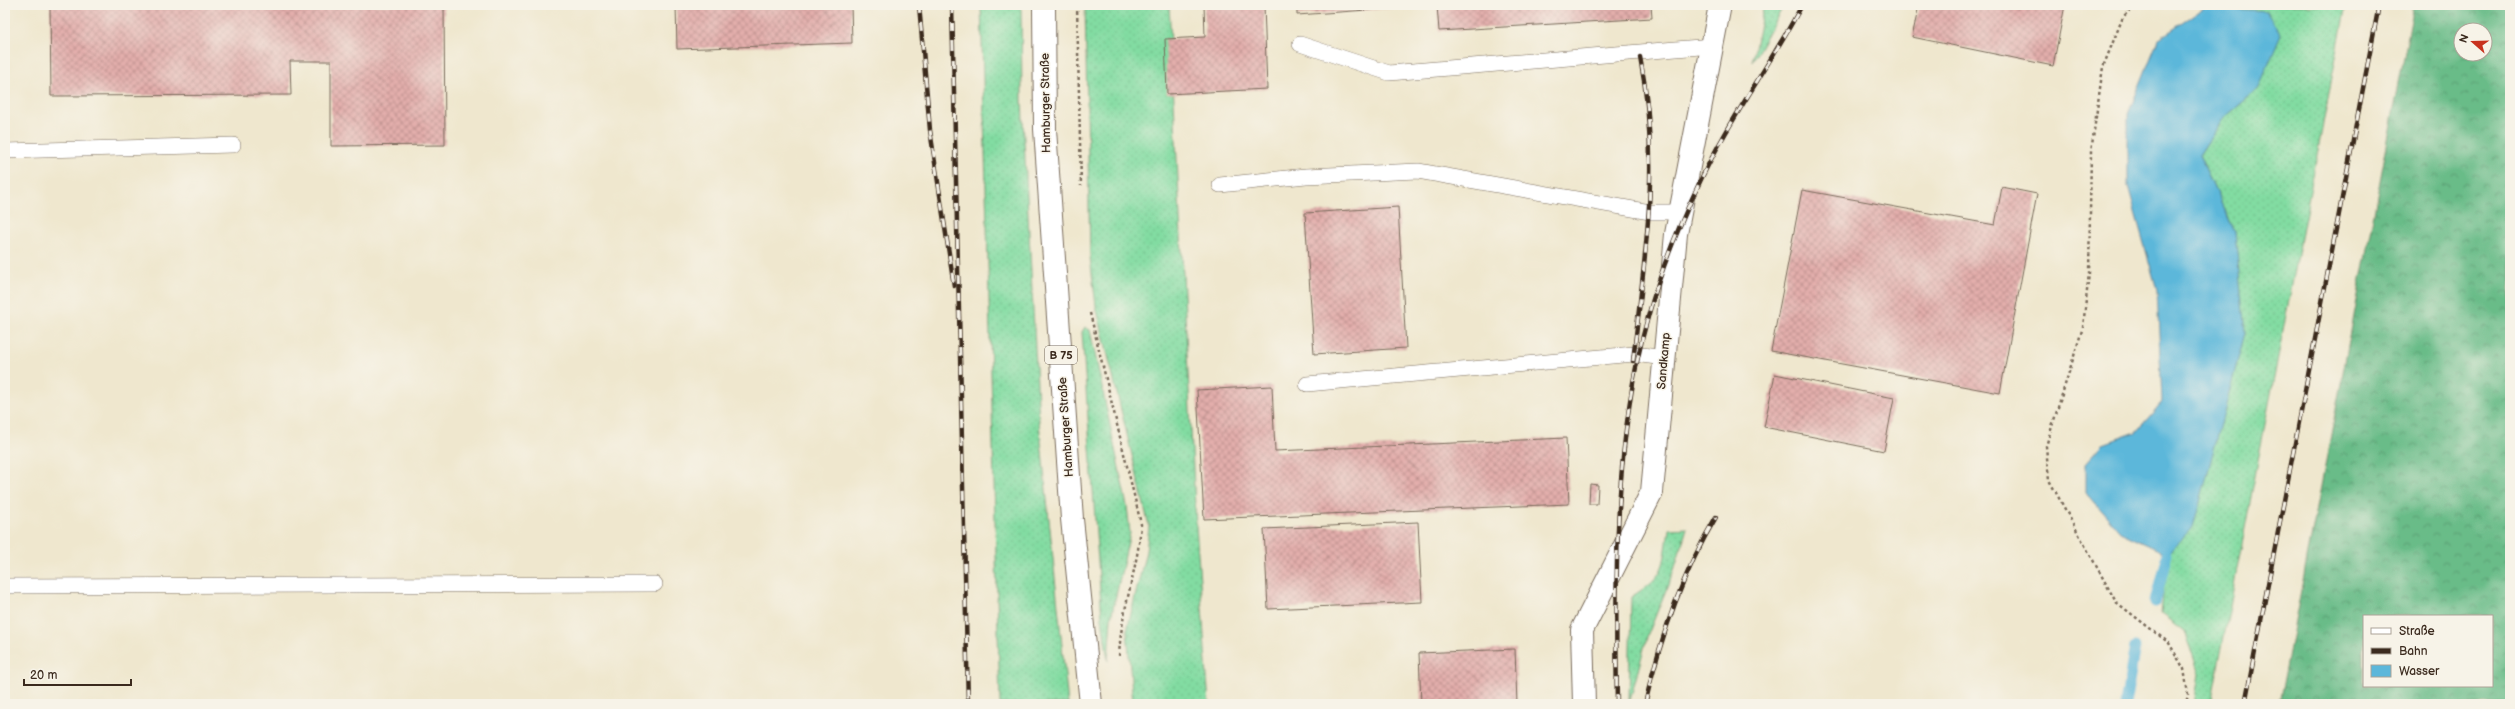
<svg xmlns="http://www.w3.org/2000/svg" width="2515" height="709" font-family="'Balsamiq Sans',sans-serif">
<defs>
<pattern id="grass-dots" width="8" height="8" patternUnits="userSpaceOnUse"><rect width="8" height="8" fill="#82dca2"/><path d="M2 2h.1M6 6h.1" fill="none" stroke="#71bd8b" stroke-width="1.8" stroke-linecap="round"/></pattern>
<pattern id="forest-crowns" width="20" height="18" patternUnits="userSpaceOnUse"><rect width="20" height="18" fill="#69bc88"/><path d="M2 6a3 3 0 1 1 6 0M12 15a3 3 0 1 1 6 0" fill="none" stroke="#58996f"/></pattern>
<pattern id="building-cross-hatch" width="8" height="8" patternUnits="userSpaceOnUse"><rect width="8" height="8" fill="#e3aeac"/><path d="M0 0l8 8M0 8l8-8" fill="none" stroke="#b98e8b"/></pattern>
</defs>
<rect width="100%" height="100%" fill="#f7f3e8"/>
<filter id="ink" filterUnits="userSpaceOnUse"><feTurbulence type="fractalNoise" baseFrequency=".025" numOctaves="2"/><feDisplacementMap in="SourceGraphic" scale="8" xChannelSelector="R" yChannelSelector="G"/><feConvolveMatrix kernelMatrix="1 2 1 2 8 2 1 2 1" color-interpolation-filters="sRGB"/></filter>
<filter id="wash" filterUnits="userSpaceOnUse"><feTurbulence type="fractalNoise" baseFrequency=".012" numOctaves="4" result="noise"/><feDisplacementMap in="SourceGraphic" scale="16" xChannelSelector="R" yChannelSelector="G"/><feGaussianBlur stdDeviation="0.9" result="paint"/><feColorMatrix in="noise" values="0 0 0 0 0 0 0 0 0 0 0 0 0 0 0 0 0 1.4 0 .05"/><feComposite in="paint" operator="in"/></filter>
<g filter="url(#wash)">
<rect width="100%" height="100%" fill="#efe7ce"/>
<g fill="url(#grass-dots)" stroke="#5e8360">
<polygon points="981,5 1021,5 1022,101 1039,422 1068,704 1000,704"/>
<polygon points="1085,5 1169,5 1196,526 1209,704 1133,704 1127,630 1146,551 1149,526 1096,306 1090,257"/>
<polygon points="1764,5 1784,5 1752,62"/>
<polygon points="2204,5 2346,5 2211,704 2194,704 2199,674 2184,631 2161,614 2167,554 2193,527 2235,232 2199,155 2223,119 2258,89"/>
<polygon points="1085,327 1090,330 1127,506 1130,533 1111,618 1108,661 1102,619 1082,332"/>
<path d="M1687,528L1674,570L1647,637L1629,704L1631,597C1666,575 1663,569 1669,529Z"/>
</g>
<path fill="url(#forest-crowns)" stroke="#527353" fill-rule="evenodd" d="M2414,5H2510V704H2279ZM2461,30H2485V54H2461ZM2364,616H2492V686H2364Z"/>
<polygon fill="#5cb7da" stroke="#4c707c" points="2205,7 2266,11 2281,35 2258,89 2223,119 2199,155 2235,232 2245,333 2193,528 2167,554 2120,532 2086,492 2086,463 2103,444 2136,432 2162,402 2157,290 2128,187 2128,114 2158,40"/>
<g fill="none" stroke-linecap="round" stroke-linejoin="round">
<g stroke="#5cb7da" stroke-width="11">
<polyline points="2155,602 2167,554"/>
<polyline points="2125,704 2135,647"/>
</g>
</g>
<g id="blocks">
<g fill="url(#building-cross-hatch)">
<polygon points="50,5 444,5 445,145 331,146 331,61 290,61 291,95 51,96"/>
<polygon points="676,5 851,5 852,43 677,49"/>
<polygon points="1204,5 1264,5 1267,89 1167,94 1165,39 1205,37"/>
<polygon points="1297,5 1424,5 1424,6 1297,15"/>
<polygon points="1437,5 1651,5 1652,18 1439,31"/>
<polygon points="1919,5 2065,5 2053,66 1912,37"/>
<polygon points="2002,187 2037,194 2000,393 1771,351 1802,190 1995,225"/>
<polygon points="1398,207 1406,348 1314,354 1305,213"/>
<polygon points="1775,374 1894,398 1884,451 1764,427"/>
<polygon points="1272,386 1275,451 1566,438 1569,504 1204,519 1197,390"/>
<polygon points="1590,484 1598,485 1597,504 1589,504"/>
<polygon points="1418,522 1422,602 1268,609 1264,529"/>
<polygon points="1515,649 1517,704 1421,704 1419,653"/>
<polygon points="1844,700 1862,703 1861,704 1843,704"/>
</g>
</g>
</g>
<g filter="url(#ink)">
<use href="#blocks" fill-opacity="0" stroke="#7a6c5c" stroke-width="1"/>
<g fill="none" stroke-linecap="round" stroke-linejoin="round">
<g stroke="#7a6c5c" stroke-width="16">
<g id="lane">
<polyline points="1300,44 1389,73 1712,46"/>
<polyline points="5,151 233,145"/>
<polyline points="1220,185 1306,176 1418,171 1650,212 1680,212"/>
<polyline points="1307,384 1634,354 1665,358"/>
<polyline points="5,586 655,584"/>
</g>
</g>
<g stroke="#7a6c5c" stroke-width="24">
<polyline id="street" points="1584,704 1582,630 1652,492 1676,234 1720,5"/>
</g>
<g stroke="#7a6c5c" stroke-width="24">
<polyline id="primary" points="1044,5 1045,129 1072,519 1091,704"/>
</g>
<g stroke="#7a6c5c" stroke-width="2.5" stroke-dasharray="3 3" stroke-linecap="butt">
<polyline points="1077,5 1081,186"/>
<polyline points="2135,5 2123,17 2103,67 2091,152 2089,273 2083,327 2046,446 2049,480 2116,602 2169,643 2184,669 2188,694 2186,704"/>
<path d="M1090,313L1141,524C1138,571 1120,611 1119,659"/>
</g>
<use href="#lane" stroke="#fff" stroke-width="15"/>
<use href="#street" stroke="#fff" stroke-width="22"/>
<use href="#primary" stroke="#fff" stroke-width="22"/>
<g stroke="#3b2a1e" stroke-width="4.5">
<g id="rail">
<polyline points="919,5 930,130 954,286"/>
<polyline points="952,5 968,704"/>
<path d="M1633,361C1645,254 1661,164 1640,57"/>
<path d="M1617,704C1615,581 1614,436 1648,317C1660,272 1677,230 1697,188C1726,124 1769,67 1802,5"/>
<path d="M1645,704C1660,639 1682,574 1716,517"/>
<polyline points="2245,704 2379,5"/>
</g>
</g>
<use href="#rail" stroke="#f7f3e8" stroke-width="3" stroke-dasharray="9" stroke-linecap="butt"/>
</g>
</g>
<g text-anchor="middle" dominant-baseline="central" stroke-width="3" stroke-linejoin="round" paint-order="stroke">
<rect fill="#f7f3e8" stroke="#73665b" stroke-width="1" x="1045" y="346" width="32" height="18" rx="3"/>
<g font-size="11" font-weight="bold" fill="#3b2a1e">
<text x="1061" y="355">B 75</text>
</g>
<g font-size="12" fill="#3b2a1e" stroke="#f7f3e8">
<text transform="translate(1046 103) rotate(-91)">Hamburger Straße</text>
<text transform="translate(1664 361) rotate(-85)">Sandkamp</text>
<text transform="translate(1066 427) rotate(-94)">Hamburger Straße</text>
</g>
</g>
<rect width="2515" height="709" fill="none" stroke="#f7f3e8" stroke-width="20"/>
<rect x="2363" y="615" width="130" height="72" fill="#f7f3e8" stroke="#aca397"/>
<rect x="2371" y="628" width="20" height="6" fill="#ffffff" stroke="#aca397"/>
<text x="2399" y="635" font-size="12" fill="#3b2a1e">Straße</text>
<rect x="2371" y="648" width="20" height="6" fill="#3b2a1e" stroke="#aca397"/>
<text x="2399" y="655" font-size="12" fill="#3b2a1e">Bahn</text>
<rect x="2371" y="665" width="20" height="12" fill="#5cb7da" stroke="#aca397"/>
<text x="2399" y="675" font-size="12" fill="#3b2a1e">Wasser</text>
<g transform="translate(2473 42) rotate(290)"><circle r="19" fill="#f7f3e8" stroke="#aca397"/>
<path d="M0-3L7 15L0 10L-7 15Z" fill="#c8321e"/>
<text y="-6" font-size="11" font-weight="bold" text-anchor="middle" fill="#3b2a1e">N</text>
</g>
<path d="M24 679v6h107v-6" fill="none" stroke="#3b2a1e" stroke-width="2"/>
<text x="30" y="679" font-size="12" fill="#3b2a1e" stroke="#f7f3e8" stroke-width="3" paint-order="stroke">20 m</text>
</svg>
